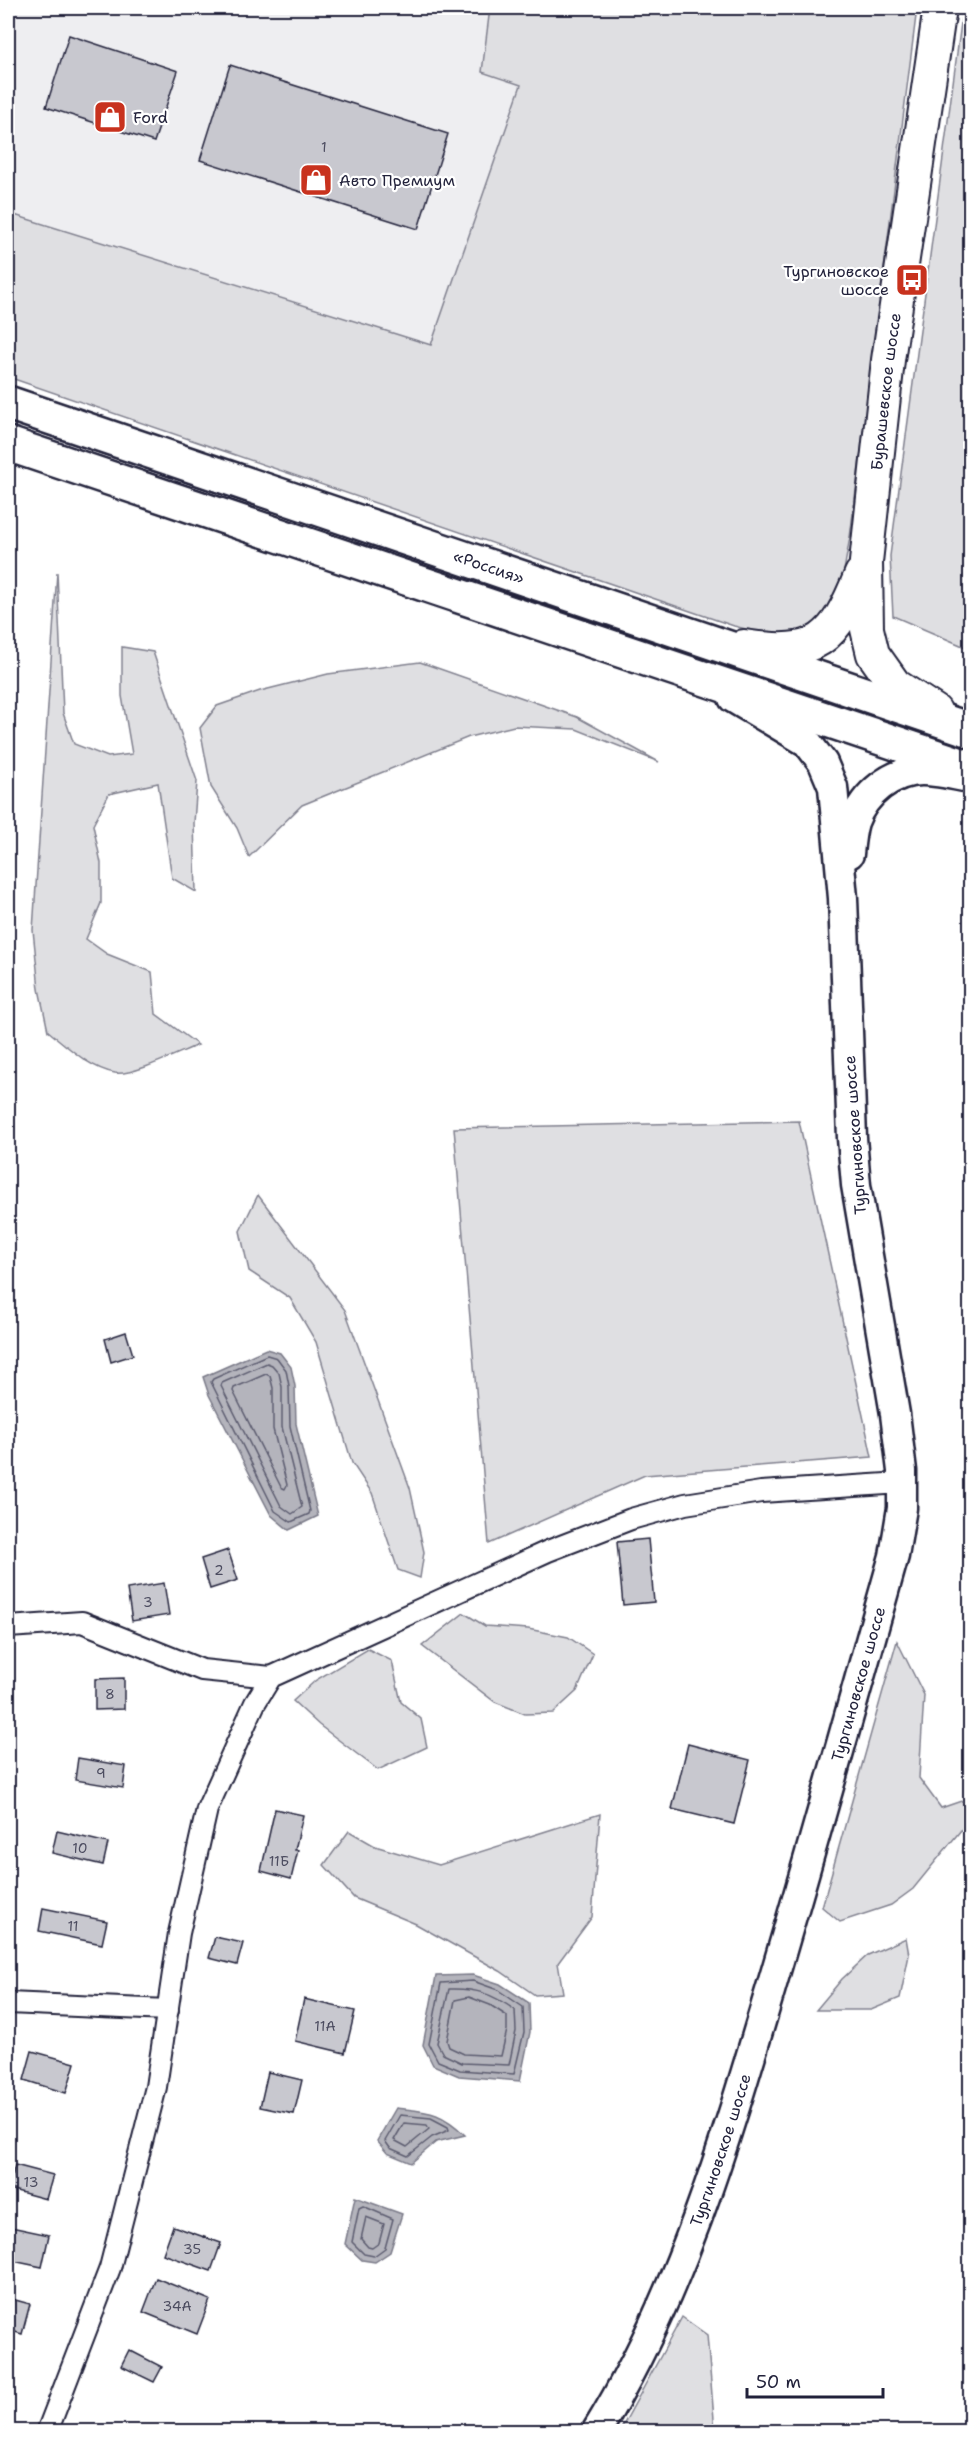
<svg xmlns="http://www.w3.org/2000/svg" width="978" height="2439" font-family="'Shantell Sans',sans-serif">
<rect width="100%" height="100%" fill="#fff"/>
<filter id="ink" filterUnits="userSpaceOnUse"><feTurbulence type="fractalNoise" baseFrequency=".0167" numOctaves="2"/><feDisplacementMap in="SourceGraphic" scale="12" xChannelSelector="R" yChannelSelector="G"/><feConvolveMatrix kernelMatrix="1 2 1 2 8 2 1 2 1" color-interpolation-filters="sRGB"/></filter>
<g filter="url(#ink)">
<polygon fill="#eeeef1" points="8,8 490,8 482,72 522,85 431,346 8,213"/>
<g fill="#dfdfe2" stroke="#80808e" stroke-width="1.5">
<polygon points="490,8 917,8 850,537 840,593 816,628 777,637 734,626 8,377 8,213 431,345 521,85 482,72"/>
<polygon points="963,8 970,8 970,649 893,616 890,556"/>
<path d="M57,572L63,713L74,744L108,757L132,754L122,696V647L153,652L197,781L194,823L196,892L172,878L158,783L109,794L93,825L101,863V903L86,939L107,954L152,972L156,1014L198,1045C180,1052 133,1076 115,1073C89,1068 68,1047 48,1031L39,989L33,930Z"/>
<polygon points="420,662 577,717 659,762 576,729 514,726 469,737 302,805 249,857 237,828 211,787 200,728 217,706 260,691 328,674"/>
<polygon points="799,1121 872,1457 645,1475 489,1544 454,1128"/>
<polygon points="258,1195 345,1310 410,1488 424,1552 420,1578 398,1570 372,1493 352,1463 316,1342 290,1298 249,1271 240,1231"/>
<polygon points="464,1613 485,1626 528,1629 568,1637 593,1654 577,1691 553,1713 525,1714 495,1702 422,1646"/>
<polygon points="897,1641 924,1695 919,1778 941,1808 970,1798 970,1819 913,1889 891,1905 840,1922 822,1907"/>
<polygon points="368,1649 392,1661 401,1702 421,1719 427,1747 378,1770 319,1725 293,1701 316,1680"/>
<polygon points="600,1814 592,1917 558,1963 563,1993 535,1995 500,1971 416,1924 354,1898 324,1865 349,1831 375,1846 439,1865"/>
<polygon points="906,1938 909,1955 900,1998 871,2010 816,2010 842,1979 868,1955"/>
<polygon points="682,2317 707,2335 715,2431 620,2431"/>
</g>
<g fill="#b4b4bc" stroke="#7a7a88" stroke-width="1.5">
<polygon points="266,1349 280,1353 291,1367 295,1386 296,1424 318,1516 289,1530 271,1515 209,1395 203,1377"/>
<polygon points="473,1975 500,1984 529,2003 530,2032 520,2081 459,2076 433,2065 423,2045 436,1976"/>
<path d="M396,2108C429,2112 440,2111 465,2135L436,2142L411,2163L387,2153L377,2141Z"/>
<polygon points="355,2197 402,2214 390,2252 375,2262 362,2260 345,2244"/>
</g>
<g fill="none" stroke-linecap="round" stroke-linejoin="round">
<g stroke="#5c5c6f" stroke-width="1.5">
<polygon points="267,1355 277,1358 286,1370 289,1386 290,1426 310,1511 309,1514 291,1522 275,1511 211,1382 213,1379"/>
<polygon points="267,1363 272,1365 279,1373 282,1387 282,1427 302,1507 292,1514 281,1506 221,1386 222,1383"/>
<polygon points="266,1374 270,1376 273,1388 273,1429 287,1485 285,1489 281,1487 233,1391 234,1388"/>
<polygon points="473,1981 498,1990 523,2007 524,2032 514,2074 460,2070 438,2061 429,2044 441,1983"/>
<path d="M449,1989C477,1988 492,1994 515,2010L516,2031L509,2065L462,2063L443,2054L437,2043Z"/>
<polygon points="469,1997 490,2005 507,2016 507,2030 501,2056 464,2054 449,2047 447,2041 455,2000"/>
<polygon points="400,2115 431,2118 448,2127 449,2130 432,2137 408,2156 390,2148 385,2141"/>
<polygon points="404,2123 427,2125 429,2129 407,2147 394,2140"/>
<polygon points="363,2206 393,2219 385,2248 374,2256 364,2254 352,2242 359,2208"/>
<polygon points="366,2217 384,2224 379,2243 372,2248 368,2247 361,2239"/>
</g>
</g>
<g fill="#c8c8cf" stroke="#22223b" stroke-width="1.5">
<polygon points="69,35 178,71 154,142 46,107"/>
<polygon points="230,65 448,134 418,229 200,160"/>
<polygon points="126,1332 133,1355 111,1362 105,1339"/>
<polygon points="648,1539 654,1602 623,1605 617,1542"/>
<polygon points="228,1550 238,1580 210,1589 201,1559"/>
<polygon points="164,1583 169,1615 132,1621 127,1589"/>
<polygon points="124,1678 124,1709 95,1710 95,1679"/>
<polygon points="688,1744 750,1760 734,1824 672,1809"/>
<polygon points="78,1758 126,1766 123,1788 75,1780"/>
<polygon points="275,1809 303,1815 295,1850 298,1850 291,1879 261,1871"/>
<polygon points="57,1831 108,1843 103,1865 52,1853"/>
<polygon points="43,1908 107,1921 102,1944 39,1931"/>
<polygon points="215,1937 243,1943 237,1965 209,1958"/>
<polygon points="304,1999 355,2011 345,2053 295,2041"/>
<polygon points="32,2051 75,2063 66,2093 24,2080"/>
<polygon points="268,2072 302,2080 294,2114 260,2107"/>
<polygon points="15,2165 53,2175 46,2199 9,2189"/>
<polygon points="173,2226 221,2243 211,2271 163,2254"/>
<polygon points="11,2227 49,2235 42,2267 8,2260 8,2243"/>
<polygon points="156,2278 210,2300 197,2334 143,2312"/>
<polygon points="8,2298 30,2304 22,2334 8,2330"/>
<polygon points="129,2350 162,2367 154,2382 121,2366"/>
</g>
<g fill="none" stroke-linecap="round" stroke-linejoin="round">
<g stroke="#22223b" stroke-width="24">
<g id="street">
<polyline points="8,1627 82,1622 202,1670 271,1677"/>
<polyline points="8,2003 168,2010"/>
<polyline points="47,2432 110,2268 156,2087 179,1933 207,1809 255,1703 271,1677 548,1551 631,1519 685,1504 761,1492 902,1483"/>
</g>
</g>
<g stroke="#22223b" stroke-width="33">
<g id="secondary">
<path d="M849,854C850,844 851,832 854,822C864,794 892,771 922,771C937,771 954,775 969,778"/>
<path id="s1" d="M596,2432C680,2296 725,2143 770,1991C813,1846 853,1701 894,1556L902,1508V1471L895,1414L856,1185L852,1138L843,898L833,787L823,763L807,742L733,698"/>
</g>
</g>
<g stroke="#22223b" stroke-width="36">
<g id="primary">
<path d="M744,646C818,657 834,641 861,574"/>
<path id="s2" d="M935,711L895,685L873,654L867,629L866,562L888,360L940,8"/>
</g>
</g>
<g stroke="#22223b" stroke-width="38">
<g id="highway">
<path id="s3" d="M8,403L970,730"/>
<polyline points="8,444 970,768"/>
</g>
</g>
<use href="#street" stroke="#fff" stroke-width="20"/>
<use href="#secondary" stroke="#fff" stroke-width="28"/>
<use href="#primary" stroke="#fff" stroke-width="32"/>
<use href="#highway" stroke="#fff" stroke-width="33"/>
</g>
</g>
<defs>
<g id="shop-square" transform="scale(1.725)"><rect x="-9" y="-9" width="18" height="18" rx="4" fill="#c8321e" stroke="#fff"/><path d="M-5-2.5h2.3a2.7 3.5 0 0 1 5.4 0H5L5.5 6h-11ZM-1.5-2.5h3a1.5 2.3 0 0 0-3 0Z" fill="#fff"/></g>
<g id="bus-square" transform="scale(1.725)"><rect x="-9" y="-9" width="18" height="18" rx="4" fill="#c8321e" stroke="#fff"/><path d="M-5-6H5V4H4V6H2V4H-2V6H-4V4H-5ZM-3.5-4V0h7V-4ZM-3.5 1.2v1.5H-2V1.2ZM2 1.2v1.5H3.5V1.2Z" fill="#fff"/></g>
</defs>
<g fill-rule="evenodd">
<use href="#shop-square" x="110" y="117"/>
<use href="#shop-square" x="316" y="180"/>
<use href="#bus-square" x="912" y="280"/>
</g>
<g text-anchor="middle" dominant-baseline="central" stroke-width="4.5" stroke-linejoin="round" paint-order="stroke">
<g font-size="14" fill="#4c4c60">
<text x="324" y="147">1</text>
<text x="219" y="1570">2</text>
<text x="148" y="1602">3</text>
<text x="110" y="1694">8</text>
<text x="101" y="1773">9</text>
<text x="80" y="1848">10</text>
<text x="279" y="1861">11Б</text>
<text x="73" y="1926">11</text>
<text x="325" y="2026">11А</text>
<text x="31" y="2182">13</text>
<text x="192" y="2249">35</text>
<text x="177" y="2306">34А</text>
</g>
<g font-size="16" fill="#22223b" stroke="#fff" text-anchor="start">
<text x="133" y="117">Ford</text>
<text x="339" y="180">Авто Премиум</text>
<text x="889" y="271" text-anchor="end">Тургиновское<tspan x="889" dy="18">шоссе</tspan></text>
</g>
<g font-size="16" fill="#22223b" stroke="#fff">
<text stroke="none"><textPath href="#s2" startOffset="350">Бурашевское шоссе</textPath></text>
<text stroke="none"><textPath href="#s3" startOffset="508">«Россия»</textPath></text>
<text transform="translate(855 1135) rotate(-94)">Тургиновское шоссе</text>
<text stroke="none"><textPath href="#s1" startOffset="795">Тургиновское шоссе</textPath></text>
<text stroke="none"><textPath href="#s1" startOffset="309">Тургиновское шоссе</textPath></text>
</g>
</g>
<rect width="978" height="2439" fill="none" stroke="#fff" stroke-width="30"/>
<rect x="15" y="15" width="948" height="2409" fill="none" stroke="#22223b" stroke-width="2" filter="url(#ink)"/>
<path d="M747 2388v9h136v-9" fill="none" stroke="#22223b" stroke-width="3"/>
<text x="756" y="2388" font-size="18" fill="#22223b" stroke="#ffffff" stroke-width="4.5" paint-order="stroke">50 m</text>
</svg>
